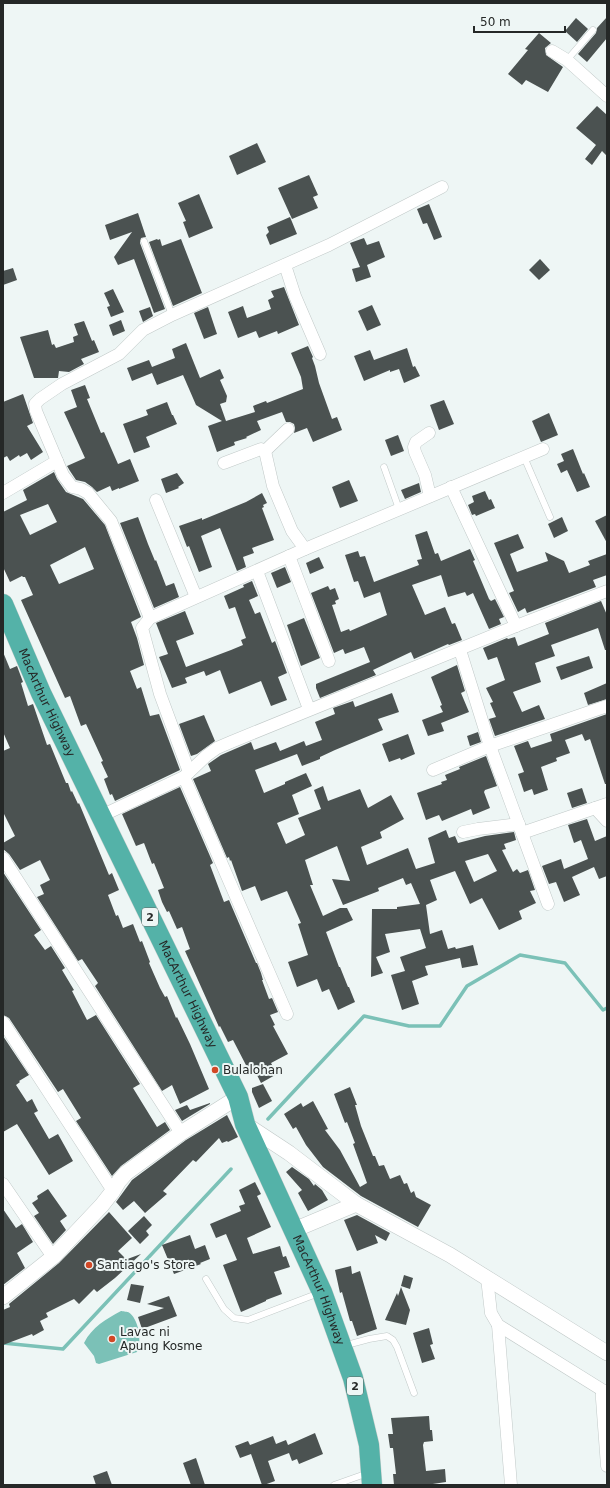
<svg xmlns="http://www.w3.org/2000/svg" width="610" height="1488" font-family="'DejaVu Sans',sans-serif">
<rect width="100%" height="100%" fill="#eef6f5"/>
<path fill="#7bc1b7" d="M121,1311C122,1311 127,1312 128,1312C139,1318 142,1342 137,1352L99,1364L96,1363L94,1356L84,1343C92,1327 106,1319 121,1311Z"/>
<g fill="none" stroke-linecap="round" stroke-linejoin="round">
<g stroke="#7bc1b7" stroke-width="3.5">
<polyline points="268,1119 364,1016 409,1026 440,1026 467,986 520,955 565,963 603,1010 607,1008"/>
<polyline points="3,1343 63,1349 231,1169"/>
</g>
</g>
<g fill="#4b5251" fill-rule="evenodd">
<polygon points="607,17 607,38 587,62 578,54 596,33 597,28"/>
<polygon points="576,18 588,29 577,42 565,31"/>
<polygon points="539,33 551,43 545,48 546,55 563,67 548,92 526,80 522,85 508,74 528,50 525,49"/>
<polygon points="597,106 607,115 607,156 602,151 592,165 585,159 596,145 576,128"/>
<polygon points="257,143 266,162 237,175 229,156"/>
<polygon points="309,175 318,195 313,197 318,208 292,219 278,188"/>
<polygon points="199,194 213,228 189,238 183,222 186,221 178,203"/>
<polygon points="429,204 442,237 434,240 427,223 423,224 417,209"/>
<polygon points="138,213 146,237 141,238 140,243 165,309 154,313 134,259 118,265 114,257 132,232 110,240 105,225"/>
<polygon points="290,217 297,234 270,245 266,235 269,232 267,227"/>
<polygon points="364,238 367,245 379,241 385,257 367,265 371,277 356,282 352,269 360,267 350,243"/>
<polygon points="157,239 158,240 160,239 162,246 181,239 202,293 173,306 149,242"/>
<polygon points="540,259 550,270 539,280 529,270"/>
<polygon points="13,268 17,280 3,285 3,271"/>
<polygon points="284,287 299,325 278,334 277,331 259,338 256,331 238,338 228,312 243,306 247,318 271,309 268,300 274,297 271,291"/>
<polygon points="113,289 124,312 111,317 107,307 110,306 104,293"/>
<polygon points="372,305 381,325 367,331 358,311"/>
<polygon points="150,307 153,316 143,322 139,311"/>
<polygon points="208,307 217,334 204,339 194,313"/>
<polygon points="121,320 125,331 113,336 109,325"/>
<polygon points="84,321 92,341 94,340 99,352 81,359 84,364 69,372 59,371 58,378 34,378 20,337 48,330 52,345 54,344 56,348 74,342 73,337 78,335 74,324"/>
<polygon points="186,343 200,378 220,369 224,378 220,380 227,396 226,402 220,404 226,421 255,412 253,406 266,401 267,403 303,389 301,377 291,353 308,346 313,357 312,358 315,366 319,383 332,419 337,417 342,430 313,442 307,428 294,433 295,428 294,424 290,422 286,422 282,412 257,421 261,430 246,437 247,438 234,442 235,445 217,452 208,426 222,421 196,405 183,375 157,385 152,373 132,381 127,368 149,360 152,367 175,358 172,349"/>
<polygon points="407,348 413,367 415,366 420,376 404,383 399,369 390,372 390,370 364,381 354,356 370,350 374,360"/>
<polygon points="85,385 90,398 87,399 101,433 104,432 118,464 130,459 139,481 119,489 119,488 112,491 110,486 97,492 92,487 85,482 76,480 70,471 67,466 85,458 64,412 77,407 71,390"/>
<polygon points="23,394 33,423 27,426 43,452 31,460 27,453 20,457 19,455 10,461 7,456 3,458 3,402"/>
<polygon points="444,400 454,424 439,430 430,405"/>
<polygon points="167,402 172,415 173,415 177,424 146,437 150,447 134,453 123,424 148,415 146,410"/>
<polygon points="549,413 558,435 541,442 532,421"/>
<polygon points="398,435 404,451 391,456 385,440"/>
<polygon points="573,449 583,474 584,473 590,487 577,492 567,470 561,473 557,464 564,461 561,454"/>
<path d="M54,472L57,479L66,492L83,499L105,525L141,617L131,622L137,638L144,665L130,671L137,689L141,687L150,716L159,714L180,770L115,801L112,794L110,795L104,779L108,777L101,762L103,761L86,724L81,726L70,696L65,698L21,600L33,595L25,577H23L22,576L10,582L3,567V512L27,500L23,490ZM48,504L57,522L30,535L20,515ZM85,547L94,569L59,584L50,565Z"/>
<polygon points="177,473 184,483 178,487 179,488 166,493 161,479"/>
<polygon points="349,480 358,501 340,508 332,487"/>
<polygon points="419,483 421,492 405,499 401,490"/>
<polygon points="485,491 489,500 491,499 495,508 476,516 475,514 472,515 468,505 474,502 472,496"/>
<polygon points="262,493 267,503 263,505 264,507 262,508 274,540 252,548 254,553 243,557 246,567 237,571 220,528 201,536 212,567 199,572 189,546 187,547 179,526 202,518 202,520 246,502"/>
<polygon points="607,515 607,543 595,521"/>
<polygon points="138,517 148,544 155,561 156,560 166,586 174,583 179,597 154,608 120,523"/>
<polygon points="562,517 568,531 554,538 548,524"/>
<polygon points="427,531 435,554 438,553 441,561 470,549 475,560 473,561 489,599 491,601 495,599 504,617 499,619 501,624 489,629 473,593 467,596 465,592 448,597 441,575 412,585 425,615 445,607 452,624 455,623 462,640 449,645 448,644 414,659 411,652 373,670 376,675 320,698 316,688 316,684 370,662 364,647 345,654 343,649 334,653 311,593 328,586 330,590 335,588 339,599 335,601 336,604 332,605 341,632 349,629 350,631 387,615 380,592 364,598 358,581 354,582 345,555 358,551 360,557 365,556 374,582 419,565 417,560 422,559 415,535"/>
<polygon points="518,534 524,548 510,554 517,572 548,561 545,552 564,561 569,573 590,565 588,561 607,554 607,575 593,580 596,587 527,613 525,608 518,612 509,593 514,591 494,543"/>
<polygon points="319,557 324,568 310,574 306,563"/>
<polygon points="285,567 291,582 277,588 271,573"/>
<polygon points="252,581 258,596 249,600 255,614 260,612 272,643 275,641 287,673 278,677 287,700 271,706 261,681 229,694 220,670 206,676 204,671 185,678 187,683 172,688 159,657 168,654 156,623 185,611 194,634 176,641 186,667 231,650 243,645 241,640 246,638 235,607 229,609 224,596 244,587 243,585"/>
<polygon points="601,601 607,615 607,650 605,650 598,628 551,645 555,656 535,663 541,682 513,692 522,712 539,705 545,719 495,736 489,719 496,717 490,703 493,702 486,688 505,680 497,657 488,660 483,648 507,638 508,639 515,637 518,646 549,634 545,623"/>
<polygon points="304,618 320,658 301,666 287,625"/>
<polygon points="3,652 10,669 17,666 23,682 21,683 28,706 33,704 47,745 50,744 66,783 68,783 71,792 72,791 78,804 79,803 109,875 112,873 119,890 108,895 116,916 118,915 123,928 133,924 140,942 142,941 150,962 149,963 160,988 165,997 167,996 176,1018 177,1017 190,1044 209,1089 180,1104 172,1085 162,1091 95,986 98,983 82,959 78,961 37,897 44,894 40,885 50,880 40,860 20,870 9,854 3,849 3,843 15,836 3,812 3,751 10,748 3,732"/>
<polygon points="589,656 593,668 561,680 556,667"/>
<polygon points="457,665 465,691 461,693 469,712 441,723 444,731 428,736 422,720 443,712 440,706 442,705 431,677"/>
<polygon points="607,683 607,699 588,705 584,693"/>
<path d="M392,693L399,712L378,719L383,730L335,750L320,757V759L302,766L297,754L255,770L264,793L285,784V782L306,773L312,786L292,795L299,814L277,823L286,844L305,835L298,818L321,809L314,790L323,786L328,801L360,789L368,808L391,795L404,819L380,832L382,838L361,847L367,865L408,848L416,869L435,863L428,838L446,830L449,838L455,836L458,843L485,836L514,832L516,840L504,844L506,849L502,850L513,872L517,869L520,873L528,870L535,890L530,891L536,903L519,911L522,919L499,930L482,898L470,904L455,871L430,880L437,900L426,905L430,934L442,930L448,949L455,947L456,949L473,945L478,965L462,968L460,958L425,966L428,975L412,981L419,1004L402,1010L391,975L405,971L400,957L426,948L420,929L385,934L390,952L376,957L383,973L371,977L372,909H397V907L420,904L411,883L406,885L403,878L378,888L379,891L343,905L332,879L350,881L337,846L305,860L313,885H310L323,916L340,908H347L353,920L326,932L339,967H340L348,987H349L355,1002L338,1010L329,989L322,992L317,979L297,987L288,962L308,955L298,924L301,923L287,891L261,901L255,886L242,891L231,860L230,861L229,857L227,858L193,779L211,771L208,764L221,755L251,742L254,750L276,742L280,751L304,741L306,746L322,740L315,722L335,714L333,708L353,701L355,707ZM488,854L497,871L474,882L465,861Z"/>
<polygon points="607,714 607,784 605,784 590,739 585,741 582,734 565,740 570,753 556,758 557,761 541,767 548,790 534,795 532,789 524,792 518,774 524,772 514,746 528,741 531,748 552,741 550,734"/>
<polygon points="204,715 215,741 197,754 191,756 179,724"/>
<polygon points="478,732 481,742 470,746 467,736"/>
<polygon points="408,734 415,754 401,760 400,758 389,762 382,744"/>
<polygon points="486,756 497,786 485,790 484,792 490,808 473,815 471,809 442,821 439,815 426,820 417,793 442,784 441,782 447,780 445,775 460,769 459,767"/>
<polygon points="180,787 213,863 210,865 224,902 229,900 256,963 257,963 261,973 263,980 262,980 269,999 272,998 278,1012 270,1015 275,1025 273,1026 288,1054 271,1063 277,1074 261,1083 253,1067 248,1069 233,1040 228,1042 220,1026 219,1027 185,951 190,949 182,927 177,929 169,911 167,912 162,902 158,890 164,888 154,863 152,864 144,843 136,846 122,814"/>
<polygon points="582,788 587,803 572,808 567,793"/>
<polygon points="587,819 595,841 607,836 607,876 599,879 594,867 572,877 580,895 564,902 556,882 549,884 542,866 561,859 564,869 588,859 581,840 574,843 568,825"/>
<polygon points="3,872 41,930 34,935 45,950 51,946 65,968 62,970 74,990 72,991 87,1020 96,1015 140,1084 133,1088 157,1127 165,1122 170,1130 121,1166 112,1176 76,1121 81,1118 63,1089 58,1092 9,1018 3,1015"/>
<polygon points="3,1036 29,1075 19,1081 20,1082 16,1085 27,1102 32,1099 38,1111 34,1113 49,1139 58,1134 73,1161 49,1175 17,1124 3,1132"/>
<polygon points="263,1084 272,1101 259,1108 252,1092 252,1088"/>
<polygon points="350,1087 357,1105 355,1105 361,1126 373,1156 375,1156 379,1166 384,1165 390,1179 400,1175 404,1184 407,1183 411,1193 414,1191 416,1197 431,1205 418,1227 361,1196 323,1167 306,1145 296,1127 293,1129 284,1114 301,1103 303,1107 313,1101 328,1129 325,1130 340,1150 360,1187 367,1183 353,1144 355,1143 347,1122 345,1123 334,1094"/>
<polygon points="210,1103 210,1104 182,1121 175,1110 187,1105 190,1110"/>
<polygon points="227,1115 238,1137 228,1142 227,1141 222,1143 219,1138 196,1162 193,1160 163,1191 167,1194 145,1213 134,1201 123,1210 116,1202 132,1180 186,1140"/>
<polygon points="292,1167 309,1179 314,1186 315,1184 322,1190 328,1200 308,1211 298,1193 302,1190 286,1172"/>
<polygon points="255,1182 261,1194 257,1196 271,1227 247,1238 253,1254 280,1246 283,1257 286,1256 290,1267 274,1272 282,1294 266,1300 266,1301 241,1312 223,1265 237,1260 226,1234 216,1238 210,1224 241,1211 239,1206 245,1204 239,1190"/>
<polygon points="48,1189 67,1216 60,1221 66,1230 53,1244 34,1216 39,1213 32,1203 38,1199 37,1196"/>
<polygon points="3,1209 16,1228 22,1224 33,1242 17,1253 25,1268 3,1285"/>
<polygon points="109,1212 132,1238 118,1251 125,1258 122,1261 141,1254 115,1278 97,1292 94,1289 79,1304 74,1299 46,1313 48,1317 40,1321 44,1330 33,1336 32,1334 3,1345 3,1310 10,1307 9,1304 59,1263"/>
<polygon points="357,1215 390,1233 386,1241 375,1235 378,1243 357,1251 344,1220"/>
<polygon points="144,1216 152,1225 146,1231 149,1235 140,1244 128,1231"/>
<polygon points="190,1235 195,1249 205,1245 210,1259 200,1263 201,1264 174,1274 162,1245"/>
<polygon points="351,1266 352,1274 360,1271 377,1329 357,1336 352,1321 350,1321 342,1292 340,1293 335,1270"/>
<polygon points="404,1275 413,1278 410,1289 401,1286"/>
<polygon points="131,1284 144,1286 140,1303 127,1300"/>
<polygon points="401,1287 410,1310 406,1325 385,1320 397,1293 398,1296"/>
<polygon points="169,1296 177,1316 142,1329 138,1317 164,1308 147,1304"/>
<polygon points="429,1328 433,1344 430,1345 435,1359 422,1363 413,1333"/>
<polygon points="429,1416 430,1430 432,1430 433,1441 424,1442 423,1445 426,1471 445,1469 446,1482 426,1485 394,1485 393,1474 396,1474 393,1448 390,1448 388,1434 393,1434 391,1418"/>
<polygon points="315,1433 323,1454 299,1464 297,1459 292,1461 289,1453 268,1461 275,1481 264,1485 262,1485 251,1454 240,1458 235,1446 248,1441 250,1445 273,1436 276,1444 286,1440 288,1445"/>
<polygon points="196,1458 205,1485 191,1485 183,1463"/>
<polygon points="107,1471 112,1485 96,1485 93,1476"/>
</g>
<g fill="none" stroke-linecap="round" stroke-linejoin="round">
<g stroke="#c1c9c8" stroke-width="7">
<g id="service">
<polyline points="567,60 593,30"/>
<polyline points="144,241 172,315"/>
<polyline points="524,457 550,517"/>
<polyline points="384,467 399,509"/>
<polyline points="206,1279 224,1309 234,1318 248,1320 319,1293"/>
<polyline points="343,1346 369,1339 387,1336 393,1340 397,1347 414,1393"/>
<polyline points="334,1485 368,1473"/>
</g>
</g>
<g stroke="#c1c9c8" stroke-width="13">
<g id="minor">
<polyline points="552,51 567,60 607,96"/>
<polyline points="285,265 295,296 320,354"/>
<polyline points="429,433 416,442 414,447 415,452 425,475 430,496"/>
<polyline points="265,451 288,429"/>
<polyline points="224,463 261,449 265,451 273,486 292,531 305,549"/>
<polyline points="451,487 516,626"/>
<polyline points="3,493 57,461"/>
<polyline points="156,500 196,597"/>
<polyline points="289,556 329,661"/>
<polyline points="257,571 309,709"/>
<polyline points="150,618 111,521 88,493 81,489 72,487 63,475 36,411 35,404 40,399 62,384 119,354 143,330 172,315 329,245 442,187"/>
<polyline points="460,650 490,746 548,904"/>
<polyline points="433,770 490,746 607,706"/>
<polyline points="189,772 160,694 142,628 150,618 305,549 543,449"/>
<polyline points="184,777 287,1014"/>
<polyline points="595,808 607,821"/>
<polyline points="101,816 184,777 206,756 217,748 231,742 516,626 607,591"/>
<polyline points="463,832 478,829 519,824"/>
<polyline points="522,833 607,804"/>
<polyline points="3,858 181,1133"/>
<polyline points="3,1022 113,1191"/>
<polyline points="3,1184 53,1257"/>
<polyline points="487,1278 491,1313 498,1325 607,1393"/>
<polyline points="498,1325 511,1485"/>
<polyline points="605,1391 602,1394 602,1399 607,1466"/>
</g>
</g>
<g stroke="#c1c9c8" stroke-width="16">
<g id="tertiary">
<polyline points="245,1124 289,1153 356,1204 450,1255 607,1353"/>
<polyline points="294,1230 356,1204"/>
<polyline points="3,1297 53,1257 102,1205 113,1191 119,1181 126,1173 181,1133 238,1097"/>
</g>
</g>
<g stroke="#cfd0cf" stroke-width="21">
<g id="trunk">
<path id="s1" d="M3,604L41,693L238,1097L245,1124L322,1292L353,1378L369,1445L372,1485"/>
</g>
</g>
<use href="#service" stroke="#fff" stroke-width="6"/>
<use href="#minor" stroke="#fff" stroke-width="12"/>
<use href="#tertiary" stroke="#fff" stroke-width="15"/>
<use href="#trunk" stroke="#54b2a8" stroke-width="20"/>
</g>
<g fill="#d24826" stroke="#eef6f5" stroke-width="1.5">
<circle cx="215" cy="1070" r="4"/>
<circle cx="89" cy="1265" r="4"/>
<circle cx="112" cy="1339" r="4"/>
</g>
<g text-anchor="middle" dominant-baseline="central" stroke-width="4" stroke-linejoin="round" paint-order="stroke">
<g fill="#eef6f5" stroke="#616665" stroke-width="1">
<rect x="142" y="908" width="16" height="18" rx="3"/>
<rect x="347" y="1377" width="16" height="18" rx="3"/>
</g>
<g font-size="11" font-weight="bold" fill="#252827">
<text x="150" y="917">2</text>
<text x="355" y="1386">2</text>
</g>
<g font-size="12" fill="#252827" stroke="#eef6f5">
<text stroke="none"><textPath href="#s1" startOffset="108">MacArthur Highway</textPath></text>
<text stroke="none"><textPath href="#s1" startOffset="432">MacArthur Highway</textPath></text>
<text stroke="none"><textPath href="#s1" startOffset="756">MacArthur Highway</textPath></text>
</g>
<g font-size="12" fill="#252827" stroke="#eef6f5" text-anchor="start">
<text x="223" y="1070">Bulalohan</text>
<text x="97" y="1265">Santiago's Store</text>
<text x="120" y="1332">Lavac ni<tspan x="120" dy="14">Apung Kosme</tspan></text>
</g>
</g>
<rect width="610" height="1488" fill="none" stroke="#252827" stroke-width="8"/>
<path d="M474 26v6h91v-6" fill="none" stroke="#252827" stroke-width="2"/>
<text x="480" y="26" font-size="12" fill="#252827" stroke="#eef6f5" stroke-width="3" paint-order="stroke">50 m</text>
</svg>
